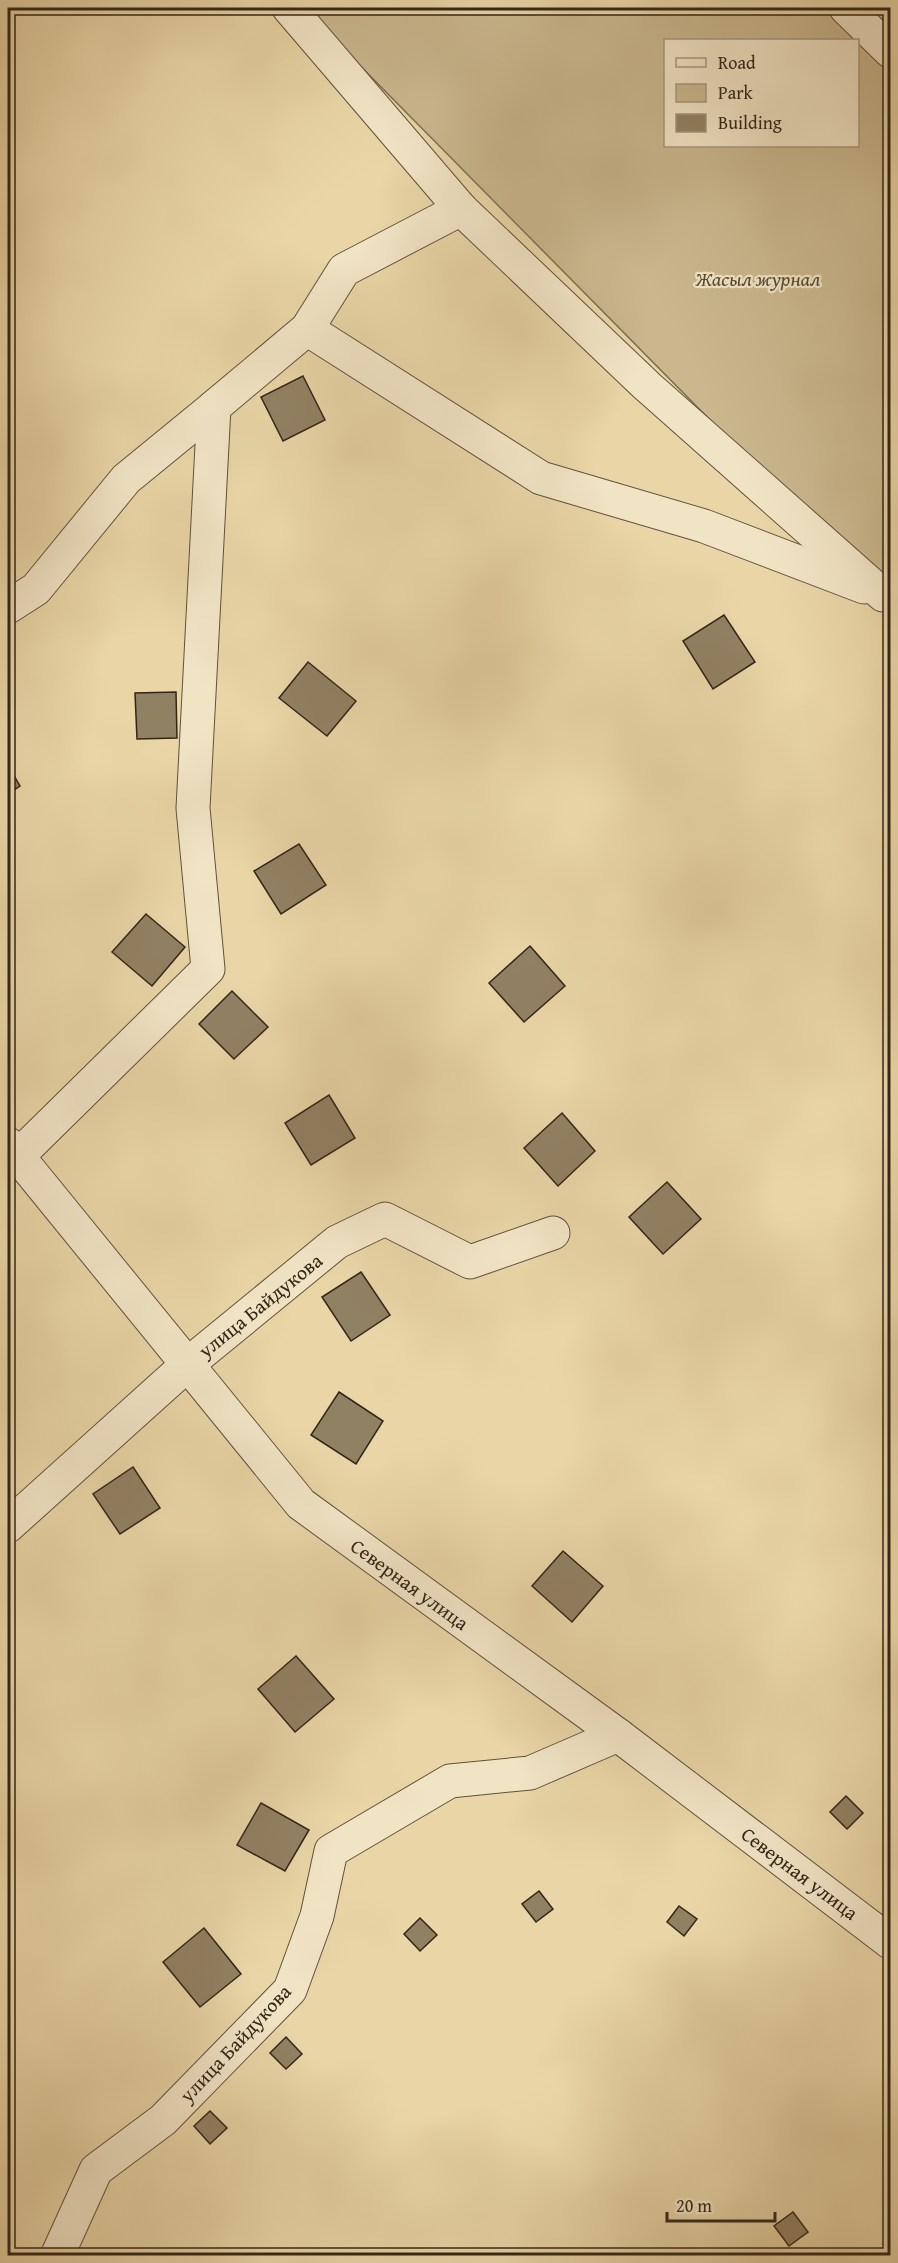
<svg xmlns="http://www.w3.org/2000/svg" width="898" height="2263" font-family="'Gentium Book Plus',serif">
<rect width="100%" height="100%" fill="#e9d5a6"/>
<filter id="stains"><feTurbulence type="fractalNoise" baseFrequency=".00333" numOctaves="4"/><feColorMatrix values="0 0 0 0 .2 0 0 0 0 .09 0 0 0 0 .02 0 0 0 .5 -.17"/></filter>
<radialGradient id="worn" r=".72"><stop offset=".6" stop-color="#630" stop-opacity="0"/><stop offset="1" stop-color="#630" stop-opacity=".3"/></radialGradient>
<path fill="#cab78e" stroke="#7e6e54" stroke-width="1.5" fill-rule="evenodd" d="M303,8H890V598L883,595ZM666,40H858V146H666Z"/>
<g fill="#918163" stroke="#32261a" stroke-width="1.5">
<polygon points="303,376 325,420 283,441 261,397"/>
<polygon points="724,615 755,662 713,689 683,641"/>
<polygon points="308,662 356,701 327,736 279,698"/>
<polygon points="176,692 177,738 137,739 135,693"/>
<polygon points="8,765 20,786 8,794"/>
<polygon points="299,844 326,885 281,914 254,871"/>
<polygon points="146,914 185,947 152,986 112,952"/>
<polygon points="530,946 565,986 524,1022 489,983"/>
<polygon points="232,991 268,1027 234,1059 199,1024"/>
<polygon points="329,1095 355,1138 311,1165 285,1123"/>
<polygon points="562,1113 595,1151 558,1186 524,1148"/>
<polygon points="667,1182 701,1219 663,1254 629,1217"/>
<polygon points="361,1272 390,1315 351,1341 322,1297"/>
<polygon points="339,1392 383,1421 356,1464 311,1435"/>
<polygon points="133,1467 160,1508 120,1534 93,1494"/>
<polygon points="563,1551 603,1586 572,1622 532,1586"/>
<polygon points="296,1656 334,1699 295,1732 258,1689"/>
<polygon points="846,1796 863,1813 847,1829 830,1812"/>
<polygon points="261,1803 309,1830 285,1871 237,1845"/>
<polygon points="539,1891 553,1909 536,1922 522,1904"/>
<polygon points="679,1906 697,1919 684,1936 667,1922"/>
<polygon points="420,1918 437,1935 420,1951 404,1934"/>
<polygon points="204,1928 241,1974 200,2007 163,1962"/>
<polygon points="286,2037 302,2054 286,2069 270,2053"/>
<polygon points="210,2111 227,2128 210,2144 194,2126"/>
<polygon points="793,2212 808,2232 789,2246 774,2226"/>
</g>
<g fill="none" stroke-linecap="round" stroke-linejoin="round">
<g stroke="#60523d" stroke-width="35">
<g id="minor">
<polyline points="289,8 461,209 647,386 883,595"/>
<polyline points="846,8 890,51"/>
<polyline points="307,329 541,478 704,526 864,587"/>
<polyline points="8,607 36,589 126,479 214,407"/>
<polyline points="8,1144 301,1504 618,1735 890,1942"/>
<polyline points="18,1156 208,969 193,808 214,407 307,329 344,270 461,209"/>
<polyline points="8,1526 188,1364 337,1242 385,1219 470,1262 553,1233"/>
<polyline points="57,2256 96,2170 163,2120 290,1990 317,1916 331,1851 450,1781 530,1773 618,1735"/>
</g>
</g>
<use href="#minor" stroke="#f1e4c5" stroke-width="33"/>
</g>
<g text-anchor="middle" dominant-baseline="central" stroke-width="4.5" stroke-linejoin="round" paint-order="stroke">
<g font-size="20" font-style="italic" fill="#584a37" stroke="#f1e4c5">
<text x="758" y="278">Жасыл журнал</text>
</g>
<g font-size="20" fill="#32261a" stroke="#f1e4c5">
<text transform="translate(260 1305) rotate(-39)">улица Байдукова</text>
<text transform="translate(410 1584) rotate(36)">Северная улица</text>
<text transform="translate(800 1873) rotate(37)">Северная улица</text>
<text transform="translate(235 2043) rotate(-47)">улица Байдукова</text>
</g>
</g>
<rect width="898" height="2263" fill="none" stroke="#e9d5a6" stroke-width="30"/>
<rect x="9" y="9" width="880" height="2245" fill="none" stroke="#32261a" stroke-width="3"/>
<rect x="15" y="15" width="868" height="2233" fill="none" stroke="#32261a" stroke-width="1.5"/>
<rect x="664" y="39" width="195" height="108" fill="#f1e4c5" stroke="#a59881" stroke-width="1.5"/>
<rect x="676" y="58" width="30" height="9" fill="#f1e4c5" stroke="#a59881" stroke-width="1.5"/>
<text x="718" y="69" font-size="18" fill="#32261a">Road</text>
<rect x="676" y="84" width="30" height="18" fill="#cab78e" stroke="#a59881" stroke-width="1.5"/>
<text x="718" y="99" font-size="18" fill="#32261a">Park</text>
<rect x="676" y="114" width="30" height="18" fill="#918163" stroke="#a59881" stroke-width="1.5"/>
<text x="718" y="129" font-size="18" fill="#32261a">Building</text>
<path d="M667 2212v9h108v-9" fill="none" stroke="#32261a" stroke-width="3"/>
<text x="676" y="2212" font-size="18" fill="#32261a" stroke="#f1e4c5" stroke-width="4.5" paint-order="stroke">20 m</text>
<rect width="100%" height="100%" filter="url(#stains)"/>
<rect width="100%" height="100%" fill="url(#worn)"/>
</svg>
